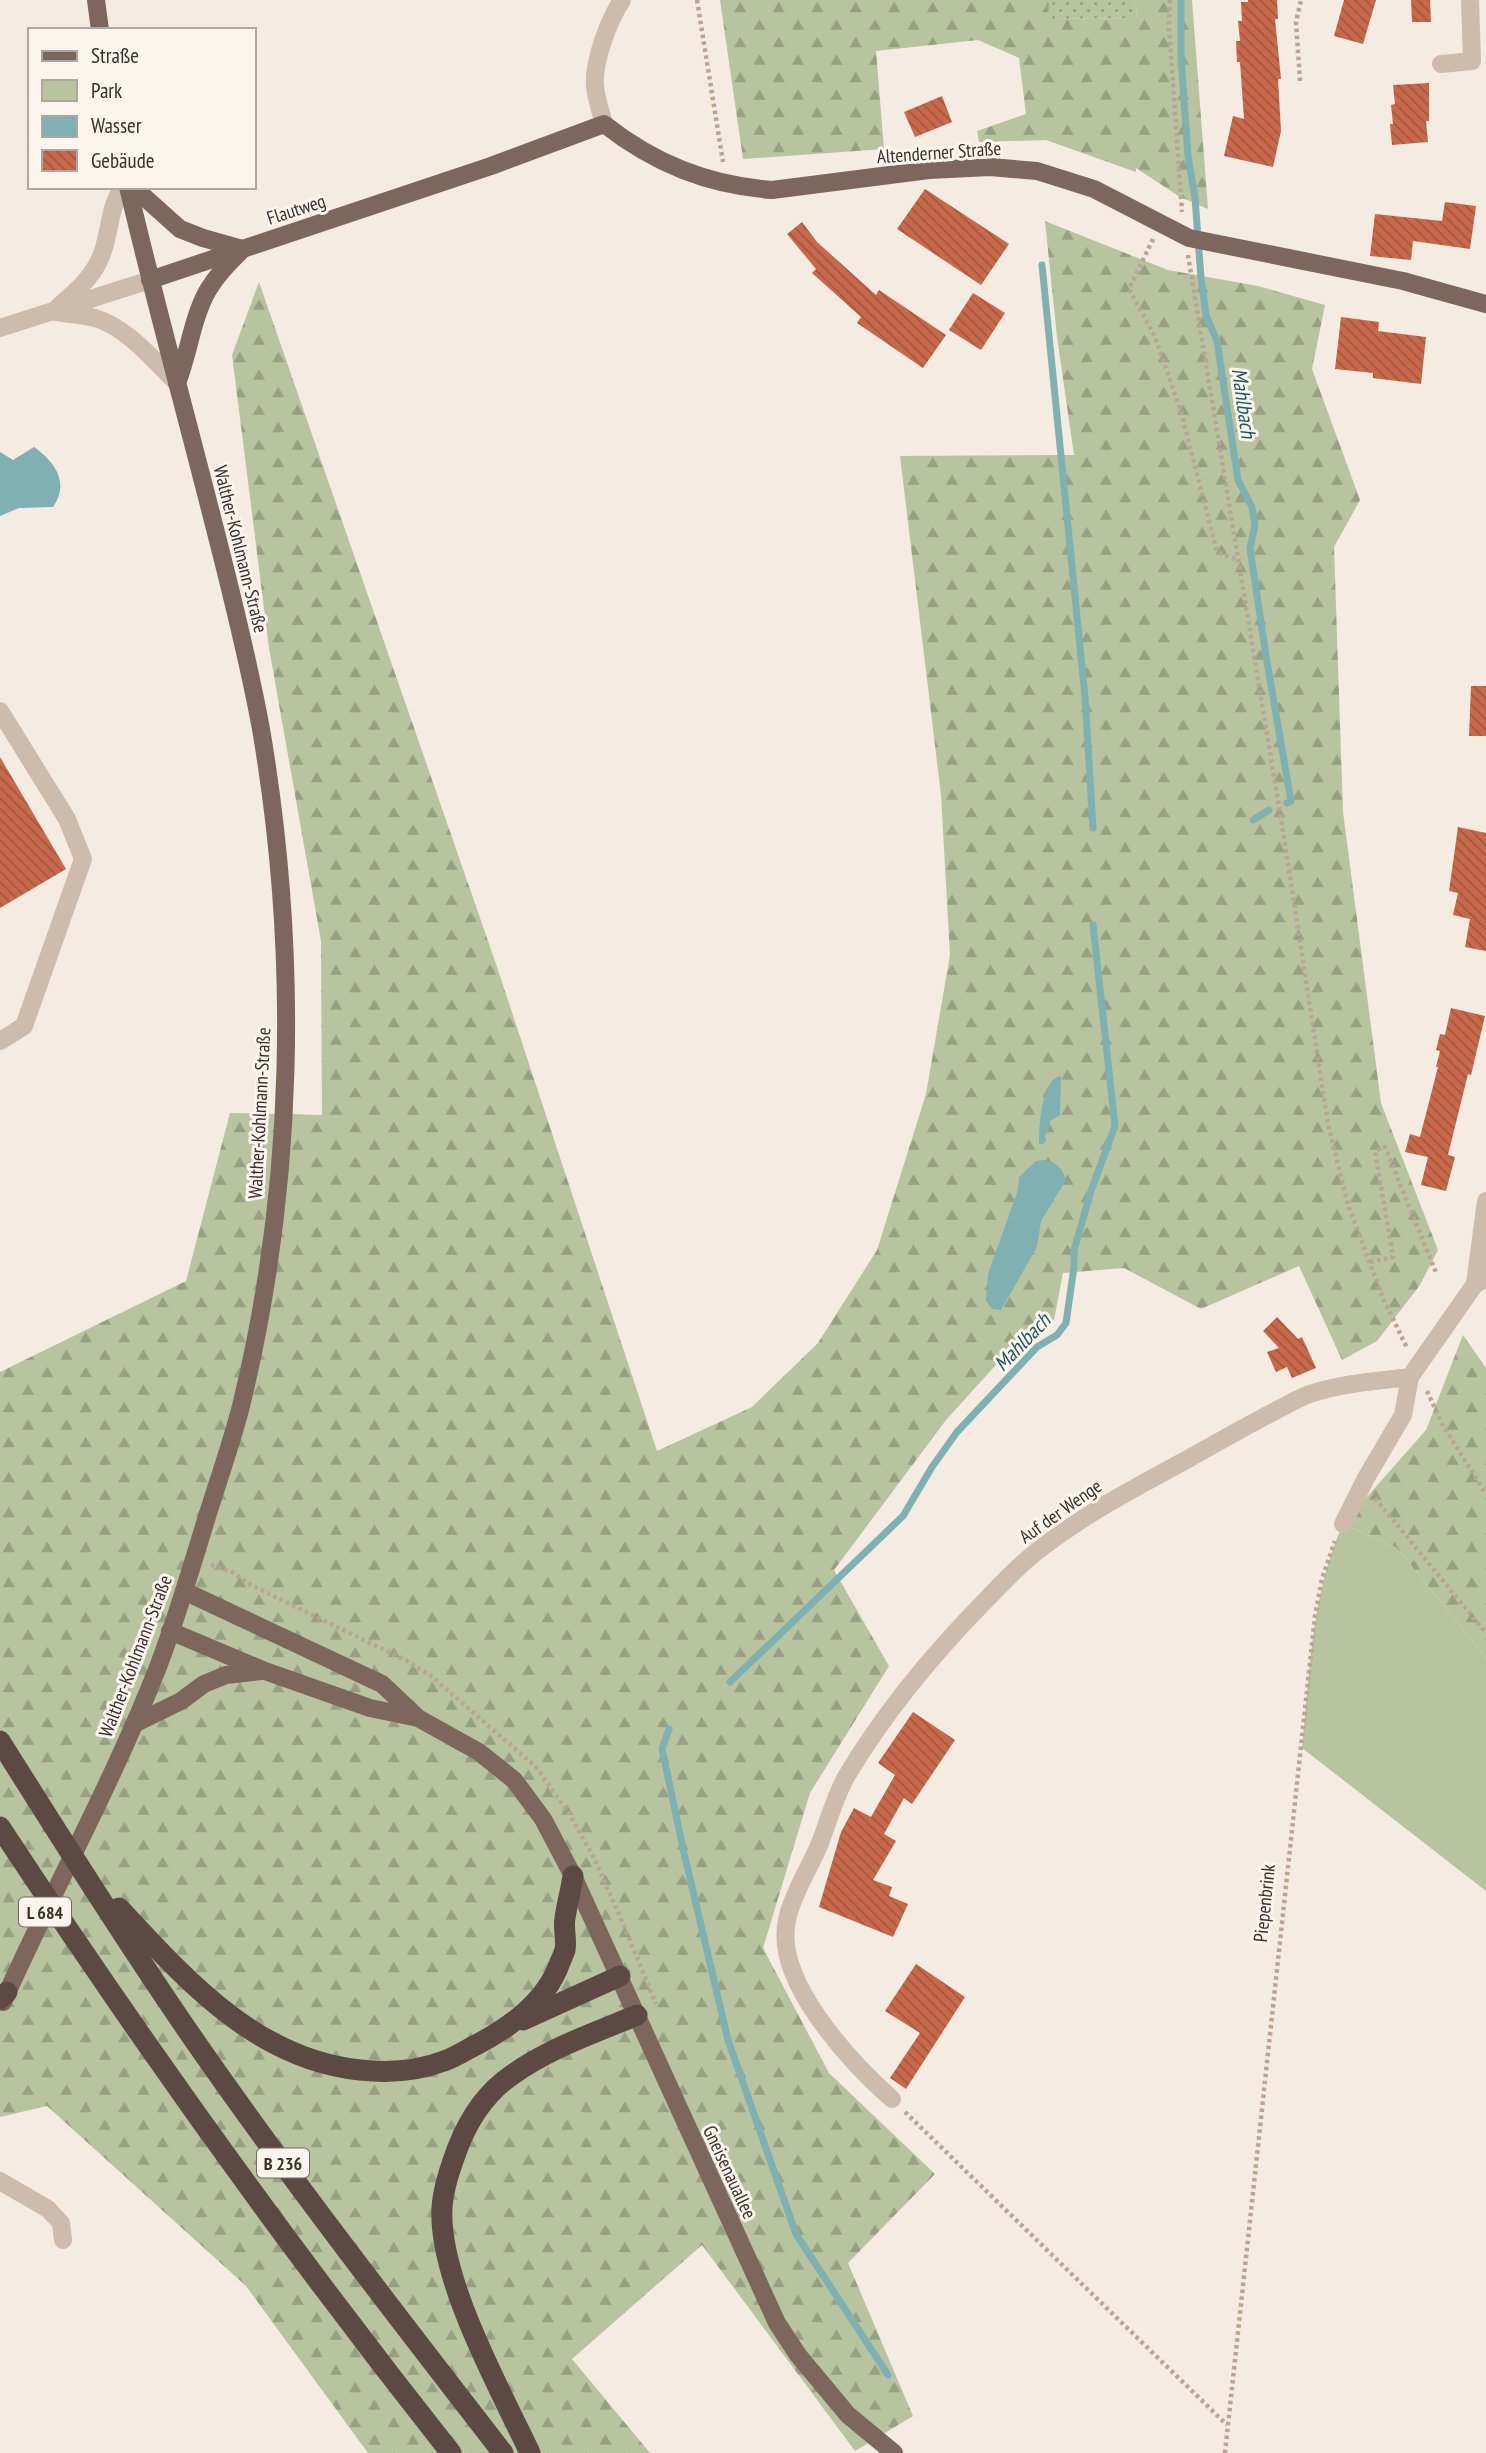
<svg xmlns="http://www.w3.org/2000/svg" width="1486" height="2453" font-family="'PT Sans Narrow',sans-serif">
<defs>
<pattern id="forest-firs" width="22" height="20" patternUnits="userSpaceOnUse" patternTransform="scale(1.75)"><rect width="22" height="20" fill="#b8c4a0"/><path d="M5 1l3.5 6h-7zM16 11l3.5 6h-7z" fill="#97a083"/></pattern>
<pattern id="garden-dots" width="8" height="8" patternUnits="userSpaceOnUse" patternTransform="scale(1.75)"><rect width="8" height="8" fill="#b8c4a0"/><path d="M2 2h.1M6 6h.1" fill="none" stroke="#97a083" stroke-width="1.8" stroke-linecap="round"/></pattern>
<pattern id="building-back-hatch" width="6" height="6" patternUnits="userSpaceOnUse" patternTransform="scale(1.75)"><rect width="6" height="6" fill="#c8694b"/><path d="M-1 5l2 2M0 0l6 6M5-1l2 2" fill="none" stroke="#a4573f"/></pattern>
</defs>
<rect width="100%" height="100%" fill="#f4ebe1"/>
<path fill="#b8c4a0" d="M1343,1524L1397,1548L1486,1658V1891L1302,1748C1310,1671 1311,1595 1343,1524Z"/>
<g fill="url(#forest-firs)">
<polygon points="720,0 1049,0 1049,19 1136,18 1137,7 1133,0 1192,0 1208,209 1180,197 1136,168 1136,172 1046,140 979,142 977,131 1026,114 1019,58 978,40 876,51 884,149 743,159"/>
<polygon points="1045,221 1168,270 1258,286 1325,305 1312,369 1360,500 1334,547 1343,812 1381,1103 1438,1250 1420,1285 1377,1341 1342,1360 1299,1266 1201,1309 1124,1268 1063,1273 1054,1320 1004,1356 946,1420 834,1570 889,1666 810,1793 763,1948 829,2073 935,2174 848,2263 913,2416 855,2451 702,2245 572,2359 650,2453 368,2453 246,2286 47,2106 0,2117 0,1372 186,1281 230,1113 322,1115 321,941 269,648 232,355 259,282 495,961 657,1451 752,1407 818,1343 877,1250 926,1094 950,955 941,795 900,456 1074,455 1057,337"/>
<polygon points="1463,1335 1486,1368 1486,1658 1397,1548 1343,1524 1426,1430"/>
</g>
<polygon fill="url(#garden-dots)" points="1049,0 1133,0 1137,7 1136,18 1048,19"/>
<g fill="#7fb0b2">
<path d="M34,447C55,462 70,483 53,507L19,508L0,516V452L13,460Z"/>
<path d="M1061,1076L1060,1115L1050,1121L1049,1129L1045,1135L1046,1141L1043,1144H1039C1039,1126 1041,1079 1061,1076Z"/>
<path d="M1045,1160C1058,1163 1062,1168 1066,1180L1041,1221L1037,1247L1001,1310L992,1309L986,1301L988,1274L1018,1190L1019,1177L1036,1161Z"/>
</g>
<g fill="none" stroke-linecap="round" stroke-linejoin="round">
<g stroke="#7fb0b2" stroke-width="7">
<polyline points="1181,0 1181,57 1188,156 1195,198 1201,278 1206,315 1217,341 1238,480 1252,507 1255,525 1250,548 1266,656 1291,801 1287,803"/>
<polyline points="1042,265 1085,697 1093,828"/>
<polyline points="1253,820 1269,810"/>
<polyline points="730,1682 903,1516 932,1467 957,1432 1037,1347 1057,1335 1066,1323 1074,1267 1074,1250 1091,1191 1115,1126 1093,925"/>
<polyline points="669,1729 662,1749 684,1853 728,2040 796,2234 888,2375"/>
</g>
</g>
<g fill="url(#building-back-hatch)">
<polygon points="1248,0 1277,0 1278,19 1275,19 1281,79 1278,79 1281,131 1273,167 1224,156 1233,116 1244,119 1240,62 1237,62 1236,41 1240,41 1238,21 1242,21 1241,2 1248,2"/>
<polygon points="1344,0 1376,0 1363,44 1334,36"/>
<polygon points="1411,0 1430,0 1431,22 1412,22"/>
<polygon points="1429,83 1429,121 1426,121 1428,142 1392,145 1390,124 1393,124 1391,105 1395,104 1393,85"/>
<polygon points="942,96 952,122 915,137 904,112"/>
<polygon points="925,189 1009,244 981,285 897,229"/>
<polygon points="1445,202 1476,206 1470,249 1413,241 1411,260 1370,256 1375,214 1442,221"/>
<polygon points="802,222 817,242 876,295 879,290 946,335 923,368 857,323 861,317 812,273 816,269 787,234"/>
<polygon points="973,293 1005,313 981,350 949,330"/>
<polygon points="1341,317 1379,322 1378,331 1426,337 1421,384 1373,378 1373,373 1335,369"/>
<polygon points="1471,686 1486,686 1486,736 1469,736"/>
<polygon points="0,757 66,869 0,908"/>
<polygon points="1458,827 1486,833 1486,951 1465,947 1470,919 1453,915 1458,893 1449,891"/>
<polygon points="1451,1008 1485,1016 1471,1075 1468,1074 1448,1155 1455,1157 1446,1191 1421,1185 1428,1157 1405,1152 1410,1134 1420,1137 1438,1067 1436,1067 1440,1051 1436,1050 1440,1034 1445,1035"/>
<polygon points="1277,1317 1298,1339 1302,1337 1316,1368 1292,1378 1287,1367 1276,1372 1267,1352 1279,1348 1263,1331"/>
<polygon points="913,1712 955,1740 912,1804 904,1798 884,1834 896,1841 873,1880 892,1887 889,1896 908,1904 893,1937 819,1907 841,1832 854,1808 871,1817 895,1775 878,1763"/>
<polygon points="916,1964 965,1997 906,2089 890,2078 920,2033 885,2011"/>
</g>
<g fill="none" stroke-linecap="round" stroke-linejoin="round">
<g stroke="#b9a596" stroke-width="4.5" stroke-dasharray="3.5 3.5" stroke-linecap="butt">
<polyline points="697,0 723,162"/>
<polyline points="1170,0 1169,26 1182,212"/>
<polyline points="1300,81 1296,22 1301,0"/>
<polyline points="1153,239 1129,289 1155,337 1181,412 1217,552 1237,560"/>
<polyline points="1188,255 1283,831 1328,1124 1348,1205 1383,1298 1407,1348"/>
<polyline points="1370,1262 1393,1257 1375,1151 1385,1147 1437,1275"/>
<polyline points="1427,1391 1442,1424 1486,1494"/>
<polyline points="1375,1498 1486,1633"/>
<polyline points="211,1565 232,1572 251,1585 405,1660 431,1676 536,1767 569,1813 594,1858 624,1926 656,2004"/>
<polyline points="905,2112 1227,2425"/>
<polyline points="1225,2453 1315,1616 1322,1579 1335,1541"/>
</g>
<g stroke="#cdbbac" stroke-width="18">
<polyline points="1441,64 1472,61 1470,0"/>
<path d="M604,124C601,112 596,99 595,86C593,61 609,20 622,0"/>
<path d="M58,307C74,293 89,281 99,261C111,237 107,210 123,187"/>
<path d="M56,312C69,314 82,315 95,318C128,328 153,360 177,383"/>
<polyline points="0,328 150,280"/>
<polyline points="0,711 67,819 83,859 24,1026 0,1041"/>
<polyline points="1475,1284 1486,1201"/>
<polyline points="1343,1524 1366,1478 1403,1415 1410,1377 1475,1284 1486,1279"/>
<path d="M892,2099C853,2065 792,1998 786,1945C781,1909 807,1875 820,1843C828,1822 835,1797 846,1777C884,1713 932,1655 984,1602C1004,1581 1024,1560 1048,1543C1092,1510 1140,1485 1188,1459C1218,1442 1248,1425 1279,1409C1290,1404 1301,1396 1313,1393C1345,1383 1377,1381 1410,1377"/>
<polyline points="0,2181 48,2209 61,2223 63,2240"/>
</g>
<g stroke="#7d675c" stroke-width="18">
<polyline points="96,0 100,30"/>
<polyline points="133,187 180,229 203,238 242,249"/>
<path d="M150,280L491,166L604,124C655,164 708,185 772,190L929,170L990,167L1037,171L1094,189L1189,238L1403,281L1486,304"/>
<path d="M177,383C189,353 192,318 208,290C217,275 228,264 240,252"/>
<polyline points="184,1591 382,1684 418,1718"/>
<polyline points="170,1631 265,1671 370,1708 418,1718 479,1752 514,1780 543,1819 573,1876 777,2323 798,2355 848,2415 894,2453"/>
<polyline points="134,1724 181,1701 204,1684 226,1675 261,1671"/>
<path d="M3,2002C53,1890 113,1782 158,1667C176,1620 190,1572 205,1523C217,1484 231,1445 241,1406C295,1185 299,953 261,729C248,658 230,587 212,517C184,407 154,298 128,187"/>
</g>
<g stroke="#5c4a42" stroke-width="21">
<path d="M0,1741C62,1840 124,1938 190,2034C289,2177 396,2315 503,2453"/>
<path d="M0,1827C141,2042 292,2252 451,2453"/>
<path d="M119,1908C187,1981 256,2059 360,2070C387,2073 418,2071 444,2061C453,2058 463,2052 472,2047C506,2030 541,2006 557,1970C559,1964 563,1956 565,1950C567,1940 563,1928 565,1918C567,1904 571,1890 573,1876"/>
<polyline points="0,1999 7,1992"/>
<polyline points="523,2020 620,1976"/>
<path d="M530,2453C500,2389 438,2278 442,2208C443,2188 451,2166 458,2147C469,2119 487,2092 512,2075C549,2048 595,2033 637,2015"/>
</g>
</g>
<g text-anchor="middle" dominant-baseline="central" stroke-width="6" stroke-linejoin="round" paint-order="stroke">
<g fill="#fbf5ee" stroke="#756b66" stroke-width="2">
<rect x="19" y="1897.5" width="52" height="29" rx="5"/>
<rect x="257" y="2148.5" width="52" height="29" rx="5"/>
</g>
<g font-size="18" font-weight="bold" fill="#3b302b">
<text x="45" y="1912">L 684</text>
<text x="283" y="2163">B 236</text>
</g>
<g font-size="19" fill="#3b302b" stroke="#fbf5ee">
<text transform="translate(939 152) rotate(-4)">Altenderner Straße</text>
<text transform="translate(296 209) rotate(-18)">Flautweg</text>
<text transform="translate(241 549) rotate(76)">Walther-Kohlmann-Straße</text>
<text transform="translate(259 1113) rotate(-87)">Walther-Kohlmann-Straße</text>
<text transform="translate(1060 1511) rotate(-35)">Auf der Wenge</text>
<text transform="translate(135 1656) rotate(-69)">Walther-Kohlmann-Straße</text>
<text transform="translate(1264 1903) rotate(-84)">Piepenbrink</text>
<text transform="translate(730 2172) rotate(65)">Gneisenauallee</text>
</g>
<g font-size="21" font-style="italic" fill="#1f5a5e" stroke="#fbf5ee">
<text transform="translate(1244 403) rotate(82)">Mahlbach</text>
<text transform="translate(1022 1342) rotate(-46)">Mahlbach</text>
</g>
</g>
<rect x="28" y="28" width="228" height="161" fill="#fbf5ee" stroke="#aea6a0" stroke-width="2"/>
<rect x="42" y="51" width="35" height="10" fill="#7d675c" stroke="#aea6a0" stroke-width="2"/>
<text x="91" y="63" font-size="21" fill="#3b302b">Straße</text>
<rect x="42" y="80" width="35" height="21" fill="#b8c4a0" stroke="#aea6a0" stroke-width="2"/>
<text x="91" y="98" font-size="21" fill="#3b302b">Park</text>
<rect x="42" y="116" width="35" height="21" fill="#7fb0b2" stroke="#aea6a0" stroke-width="2"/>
<text x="91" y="133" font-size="21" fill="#3b302b">Wasser</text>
<rect x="42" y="150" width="35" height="21" fill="url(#building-back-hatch)" stroke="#aea6a0" stroke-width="2"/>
<text x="91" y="168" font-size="21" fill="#3b302b">Gebäude</text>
</svg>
